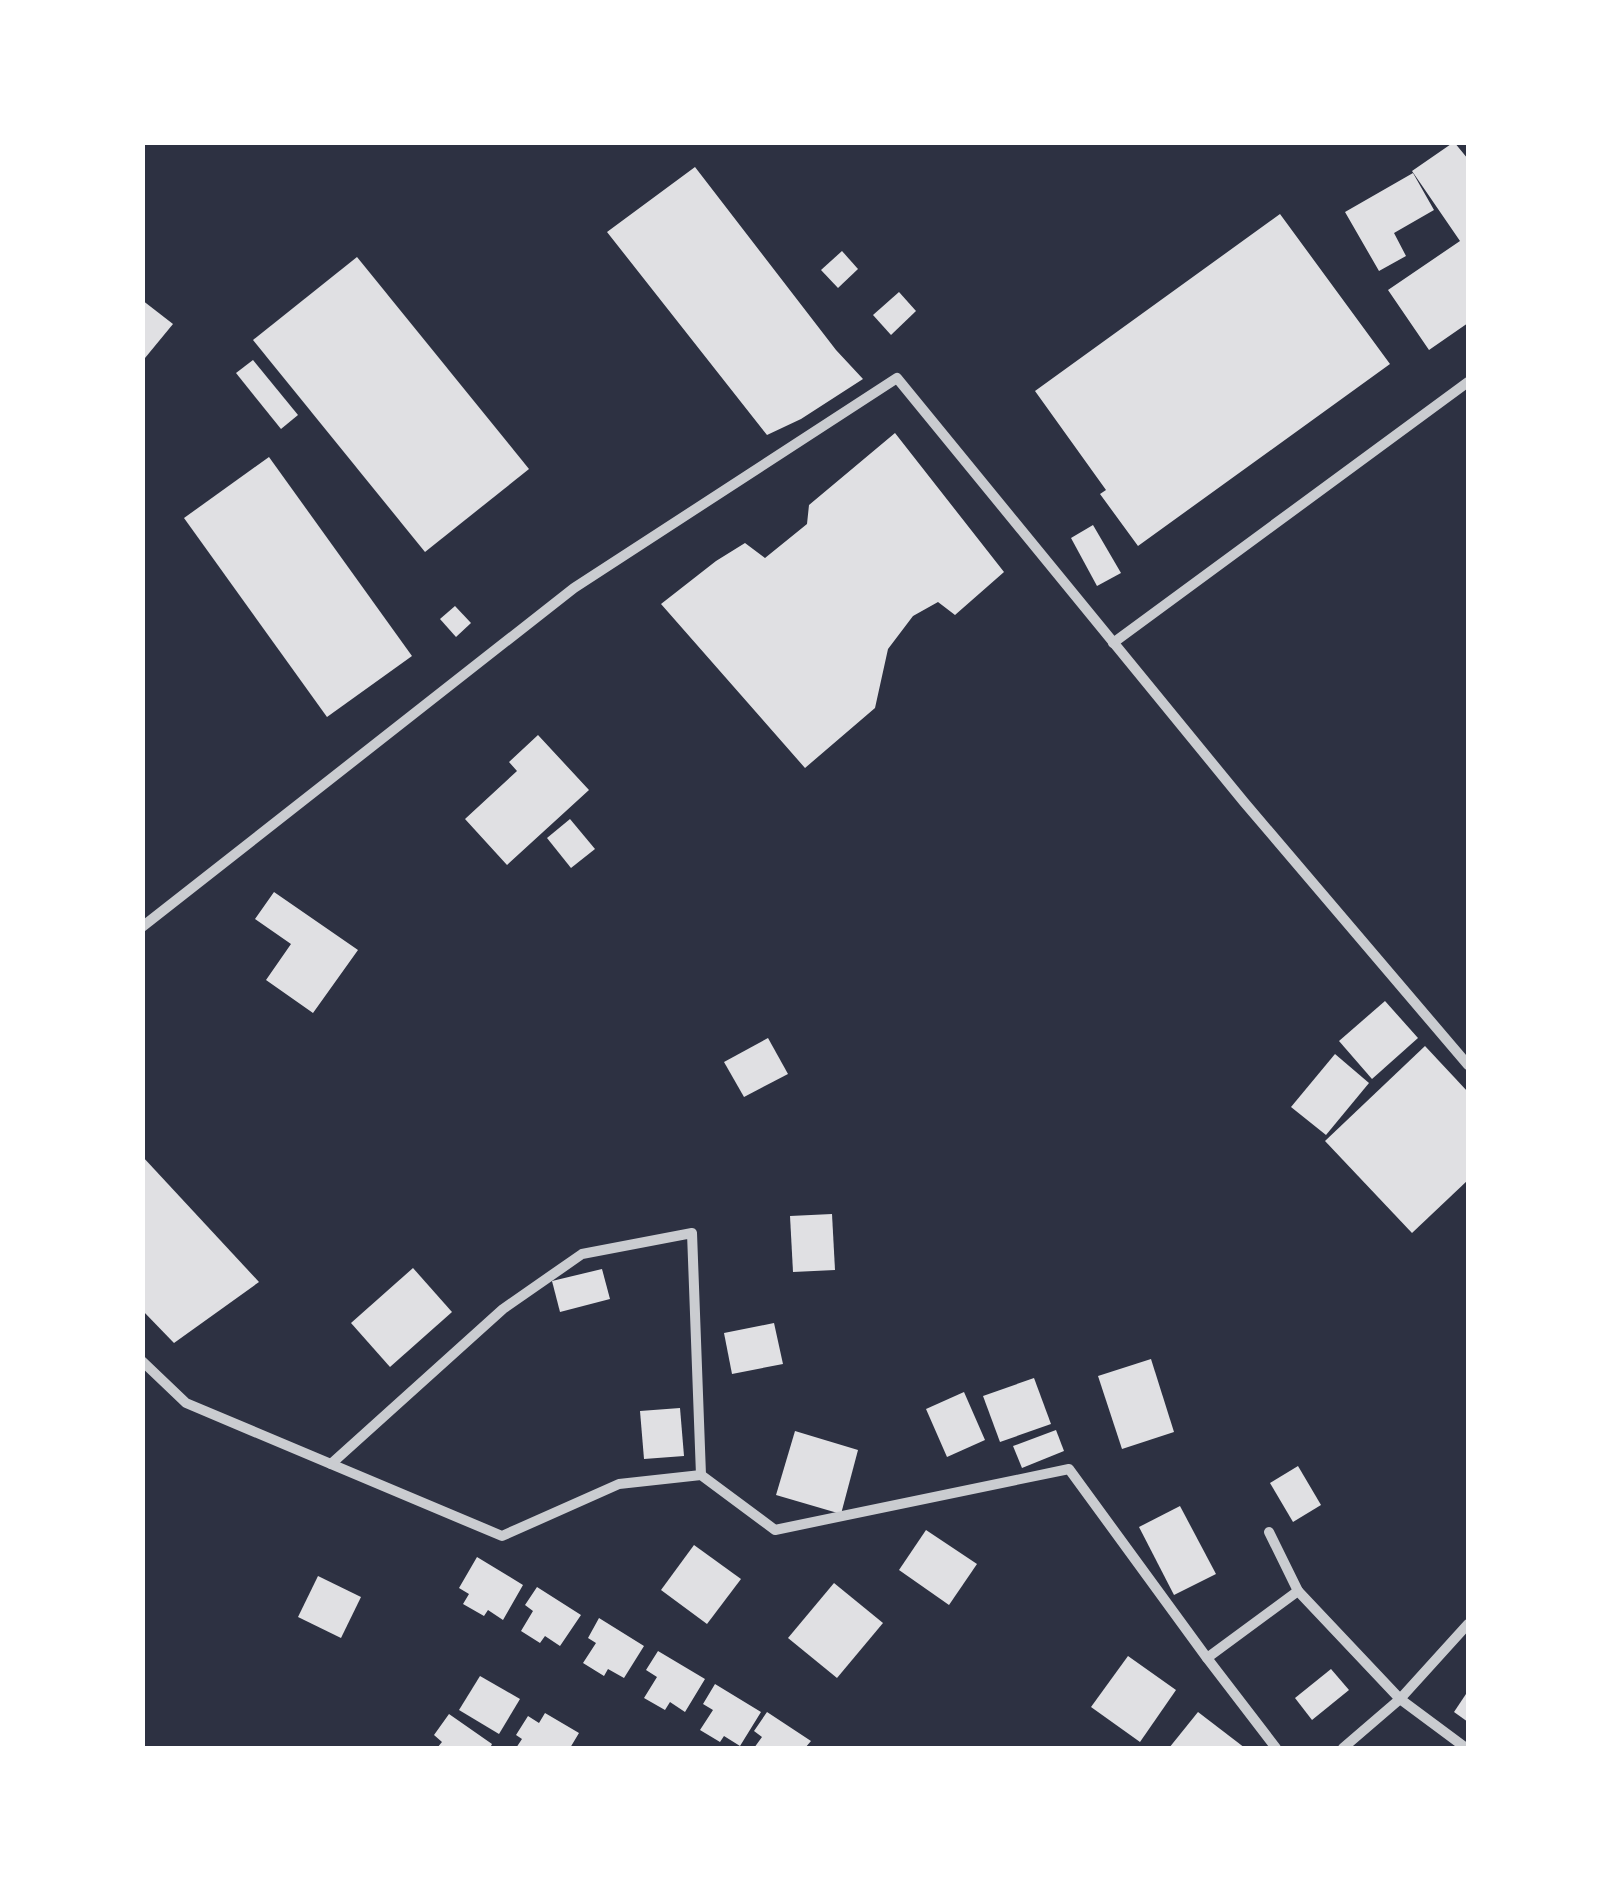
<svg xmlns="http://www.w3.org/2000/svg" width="1611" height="1891" font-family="'Roboto Condensed',sans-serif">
<rect width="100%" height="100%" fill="#2d3142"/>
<g fill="#e0e0e3">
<polygon points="1454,142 1468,159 1468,323 1429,350 1388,290 1460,241 1412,171"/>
<polygon points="695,167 836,350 863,379 801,419 767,435 607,232"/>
<polygon points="1413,173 1434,210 1394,233 1406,256 1379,271 1345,212"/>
<polygon points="1280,214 1390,364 1138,546 1100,494 1106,490 1035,391"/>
<polygon points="842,251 858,269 838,288 821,270"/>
<polygon points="357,257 529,469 425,552 253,340"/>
<polygon points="899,292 916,311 891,335 873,315"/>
<polygon points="142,300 173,324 145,358 142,356"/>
<polygon points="253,360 298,415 281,429 236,373"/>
<polygon points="895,433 1004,572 955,615 938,602 913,616 888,649 875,708 805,768 661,604 716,561 745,543 765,558 807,524 809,505"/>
<polygon points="269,457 412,656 327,717 184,518"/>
<polygon points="1093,525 1121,573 1097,586 1071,538"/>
<polygon points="455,606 471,623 456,637 440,619"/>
<polygon points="538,735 589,790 507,865 465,819 517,771 509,762"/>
<polygon points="570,819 595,849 571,868 547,838"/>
<polygon points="274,892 358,950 313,1013 266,980 291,944 255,919"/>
<polygon points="1385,1001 1418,1038 1372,1079 1339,1041"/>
<polygon points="768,1038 788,1074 744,1097 724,1062"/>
<polygon points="1425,1046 1468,1092 1468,1180 1412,1233 1325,1141"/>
<polygon points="1335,1054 1369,1083 1326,1135 1291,1107"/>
<polygon points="142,1156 259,1282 174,1343 142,1310"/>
<polygon points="832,1214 835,1270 793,1272 790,1216"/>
<polygon points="413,1268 452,1312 390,1367 351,1323"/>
<polygon points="602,1269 610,1299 560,1312 552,1281"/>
<polygon points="774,1323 783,1364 732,1374 724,1333"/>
<polygon points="1151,1359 1174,1432 1122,1449 1098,1376"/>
<polygon points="1034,1378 1051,1424 1000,1442 983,1396"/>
<polygon points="964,1392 985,1440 947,1457 926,1409"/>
<polygon points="680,1408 684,1456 644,1459 640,1411"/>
<polygon points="1056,1430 1064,1451 1022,1468 1013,1446"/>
<polygon points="795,1431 858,1450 841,1514 776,1495"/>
<polygon points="1298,1466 1321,1505 1293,1522 1270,1483"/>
<polygon points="1180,1506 1216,1574 1174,1595 1139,1527"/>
<polygon points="926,1530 977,1564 949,1605 899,1570"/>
<polygon points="694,1545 741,1579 707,1624 661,1590"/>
<polygon points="477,1557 523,1585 503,1620 488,1610 484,1616 463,1604 469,1594 459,1588"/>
<polygon points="318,1576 361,1597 341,1638 298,1617"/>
<polygon points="834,1583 883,1623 837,1678 788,1638"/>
<polygon points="537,1587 581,1615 560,1646 545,1636 540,1643 521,1631 533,1611 525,1605"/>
<polygon points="599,1618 644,1646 624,1678 608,1669 604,1676 583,1663 596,1643 588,1638"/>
<polygon points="658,1651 705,1679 685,1712 670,1702 665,1710 644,1698 657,1677 646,1670"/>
<polygon points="1128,1656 1176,1690 1140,1742 1091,1707"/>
<polygon points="1331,1669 1349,1690 1312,1720 1295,1698"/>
<polygon points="480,1676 520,1699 499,1734 459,1710"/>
<polygon points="715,1684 761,1712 740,1746 724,1736 720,1742 700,1730 713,1710 703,1704"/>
<polygon points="1468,1691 1468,1722 1454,1712"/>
<polygon points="767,1712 811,1741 805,1748 754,1748 762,1737 754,1731"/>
<polygon points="1198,1712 1245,1748 1169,1748"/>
<polygon points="545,1713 579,1733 570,1748 516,1748 522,1739 516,1735 528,1716 539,1723"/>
<polygon points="449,1714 492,1744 490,1748 437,1748 442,1742 434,1735"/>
</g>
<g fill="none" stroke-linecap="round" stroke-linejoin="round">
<g stroke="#caccd0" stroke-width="10">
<polyline points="1113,643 1468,382"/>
<polyline points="142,927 574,588 897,378 1244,802 1468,1065"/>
<polyline points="142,1361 186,1403 502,1536 619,1484 701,1475 775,1530 1069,1469 1207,1658 1298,1591 1400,1699 1466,1748"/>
<polyline points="331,1464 503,1309 582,1254 692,1233 701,1475"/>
<polyline points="1269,1532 1298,1591"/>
<polyline points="1207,1658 1276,1748"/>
<polyline points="1343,1748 1400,1699 1468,1624"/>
</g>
</g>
<rect width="1611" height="1891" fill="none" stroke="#ffffff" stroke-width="290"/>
</svg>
